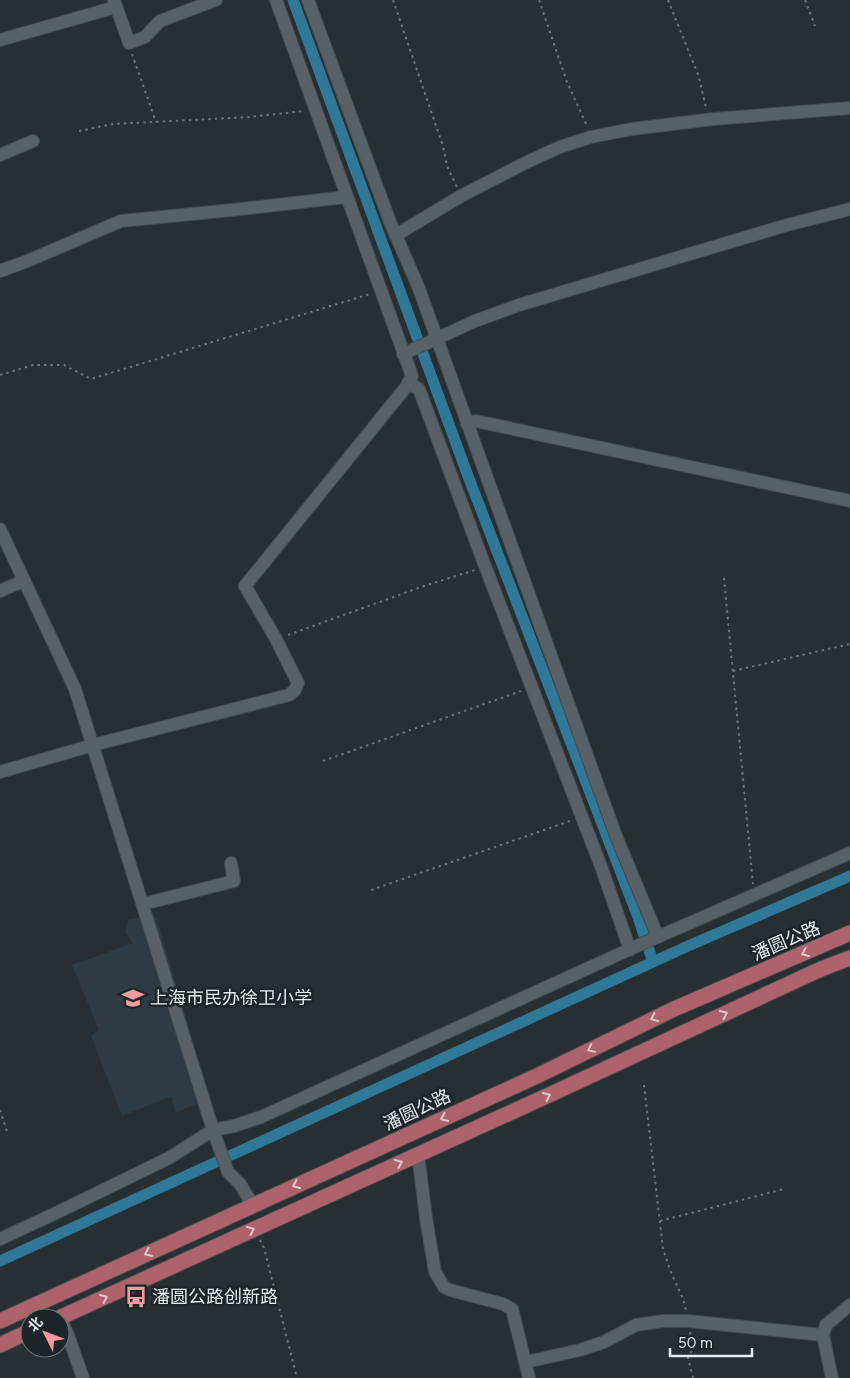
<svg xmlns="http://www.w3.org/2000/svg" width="850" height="1378" font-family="Figtree,'Noto Sans SC',sans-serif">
<rect width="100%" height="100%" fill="#272f33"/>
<polygon fill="#2d3c42" points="156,916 197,1055 211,1098 175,1113 172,1096 122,1116 91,1036 99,1030 72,965 133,943 125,932 129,919"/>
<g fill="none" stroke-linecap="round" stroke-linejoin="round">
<g stroke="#307897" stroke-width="11">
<polyline points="293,0 468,476 638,917 653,962"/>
<polyline points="0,1261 688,946 850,876"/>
</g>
<g stroke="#434a4d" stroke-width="14">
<g id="minor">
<polyline points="114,0 129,43 145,37 160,21 216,0"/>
<polyline points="308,0 390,222 418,286 616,836 658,937"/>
<polyline points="0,40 116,7"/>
<polyline points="0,155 33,141"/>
<polyline points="396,235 461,196 527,162 560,147 591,137 632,129 713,119 850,108"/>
<polyline points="0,271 25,262 121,221 232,210 346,197"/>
<polyline points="403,354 475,321 519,305 787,225 850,209"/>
<polyline points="408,383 419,389 485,566 602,869 630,950"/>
<polyline points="467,424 476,421 850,501"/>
<polyline points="0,529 75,689 213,1130 228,1172 240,1184 253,1205"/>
<polyline points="0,591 23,581"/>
<polyline points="0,772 93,745 289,695 295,690 298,683 276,639 245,586 406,387 412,376 276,0"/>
<polyline points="143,904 234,881 231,863"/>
<polyline points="418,1154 426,1218 435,1272 444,1287 450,1290 503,1304 512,1309 529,1378"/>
<polyline points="0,1239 54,1214 169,1158 213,1130 234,1126 261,1117 637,946 850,853"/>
<polyline points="60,1317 68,1335 83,1378"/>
<polyline points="526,1362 580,1350 604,1342 636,1325 663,1321 688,1321 823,1335"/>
<polyline points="832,1378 823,1335 826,1325 850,1305"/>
</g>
</g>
<g stroke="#434a4d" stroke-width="17">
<g id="major">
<polyline points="59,1318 549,1095 821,969 850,958"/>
<polyline points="0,1321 539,1075 674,1009 850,933"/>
<polyline points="0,1345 30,1331"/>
</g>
</g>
<g stroke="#6e7578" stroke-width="2" stroke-dasharray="2.5 4" stroke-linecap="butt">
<polyline points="393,0 443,146 447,166 457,187"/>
<polyline points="539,0 567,82 587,126"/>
<polyline points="668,0 699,77 706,108"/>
<polyline points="805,0 815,26"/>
<polyline points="132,54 156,122"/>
<polyline points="79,131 113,124 250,117 303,111"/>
<polyline points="0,375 33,365 64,365 91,379 370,294"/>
<polyline points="724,578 753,884"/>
<polyline points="288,635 424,586 475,570"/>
<polyline points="733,671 850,644"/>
<polyline points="323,761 521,691"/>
<polyline points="371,890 570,821"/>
<polyline points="644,1085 663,1249 670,1270 683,1299 686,1310"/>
<polyline points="0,1110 8,1135"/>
<polyline points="660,1221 784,1189"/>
<polyline points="260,1240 264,1248 297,1378"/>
<polyline points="690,1332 693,1348 688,1358 693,1378"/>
</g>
<use href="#minor" stroke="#586165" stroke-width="12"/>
<use href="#major" stroke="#ae636c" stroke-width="15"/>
</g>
<defs><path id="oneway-chevron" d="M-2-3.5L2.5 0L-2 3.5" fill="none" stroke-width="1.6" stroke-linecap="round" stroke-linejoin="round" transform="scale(1.25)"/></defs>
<g stroke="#d8c9cd">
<use href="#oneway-chevron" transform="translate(805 953) rotate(157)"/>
<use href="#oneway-chevron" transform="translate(724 1014) rotate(-25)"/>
<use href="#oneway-chevron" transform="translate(654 1018) rotate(155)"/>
<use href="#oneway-chevron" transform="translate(591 1049) rotate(154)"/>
<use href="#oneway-chevron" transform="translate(547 1096) rotate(-25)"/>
<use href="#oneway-chevron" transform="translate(444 1118) rotate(155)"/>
<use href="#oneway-chevron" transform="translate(399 1163) rotate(-24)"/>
<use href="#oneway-chevron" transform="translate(296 1185) rotate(155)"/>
<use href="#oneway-chevron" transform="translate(251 1230) rotate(-24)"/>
<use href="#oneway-chevron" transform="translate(148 1253) rotate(155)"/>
<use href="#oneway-chevron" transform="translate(104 1298) rotate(-25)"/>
</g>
<defs>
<g id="school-bare" transform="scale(1.725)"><path d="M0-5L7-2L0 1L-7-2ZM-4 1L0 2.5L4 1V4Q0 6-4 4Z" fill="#f59b9f" stroke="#1d2529" stroke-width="2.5" paint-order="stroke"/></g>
<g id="bus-bare" transform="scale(1.725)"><path d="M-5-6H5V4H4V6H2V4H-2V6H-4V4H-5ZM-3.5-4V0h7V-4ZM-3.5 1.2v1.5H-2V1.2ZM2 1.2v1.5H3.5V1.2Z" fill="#f59b9f" stroke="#1d2529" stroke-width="2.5" paint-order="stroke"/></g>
</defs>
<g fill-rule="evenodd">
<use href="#school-bare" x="133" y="998"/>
<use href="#bus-bare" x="136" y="1297"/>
</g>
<g text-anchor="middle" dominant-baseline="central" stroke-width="5" stroke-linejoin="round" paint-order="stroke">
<g font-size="18" fill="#e6ebed" stroke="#1d2529">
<text transform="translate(786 941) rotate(-23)">潘圆公路</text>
<text transform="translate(417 1110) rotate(-25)">潘圆公路</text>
</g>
<g font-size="18" fill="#e6ebed" stroke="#1d2529" text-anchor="start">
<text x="150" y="998">上海市民办徐卫小学</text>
<text x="152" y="1297">潘圆公路创新路</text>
</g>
</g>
<g transform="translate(45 1333) rotate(312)"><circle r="24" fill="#1d2529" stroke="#6d7477"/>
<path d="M0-4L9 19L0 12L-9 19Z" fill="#f59b9f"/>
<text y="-8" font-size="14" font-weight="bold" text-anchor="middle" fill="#e6ebed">北</text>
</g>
<path d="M670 1348v8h82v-8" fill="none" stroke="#e6ebed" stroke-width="2.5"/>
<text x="678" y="1348" font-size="15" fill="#e6ebed" stroke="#1d2529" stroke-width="4" paint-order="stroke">50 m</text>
</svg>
